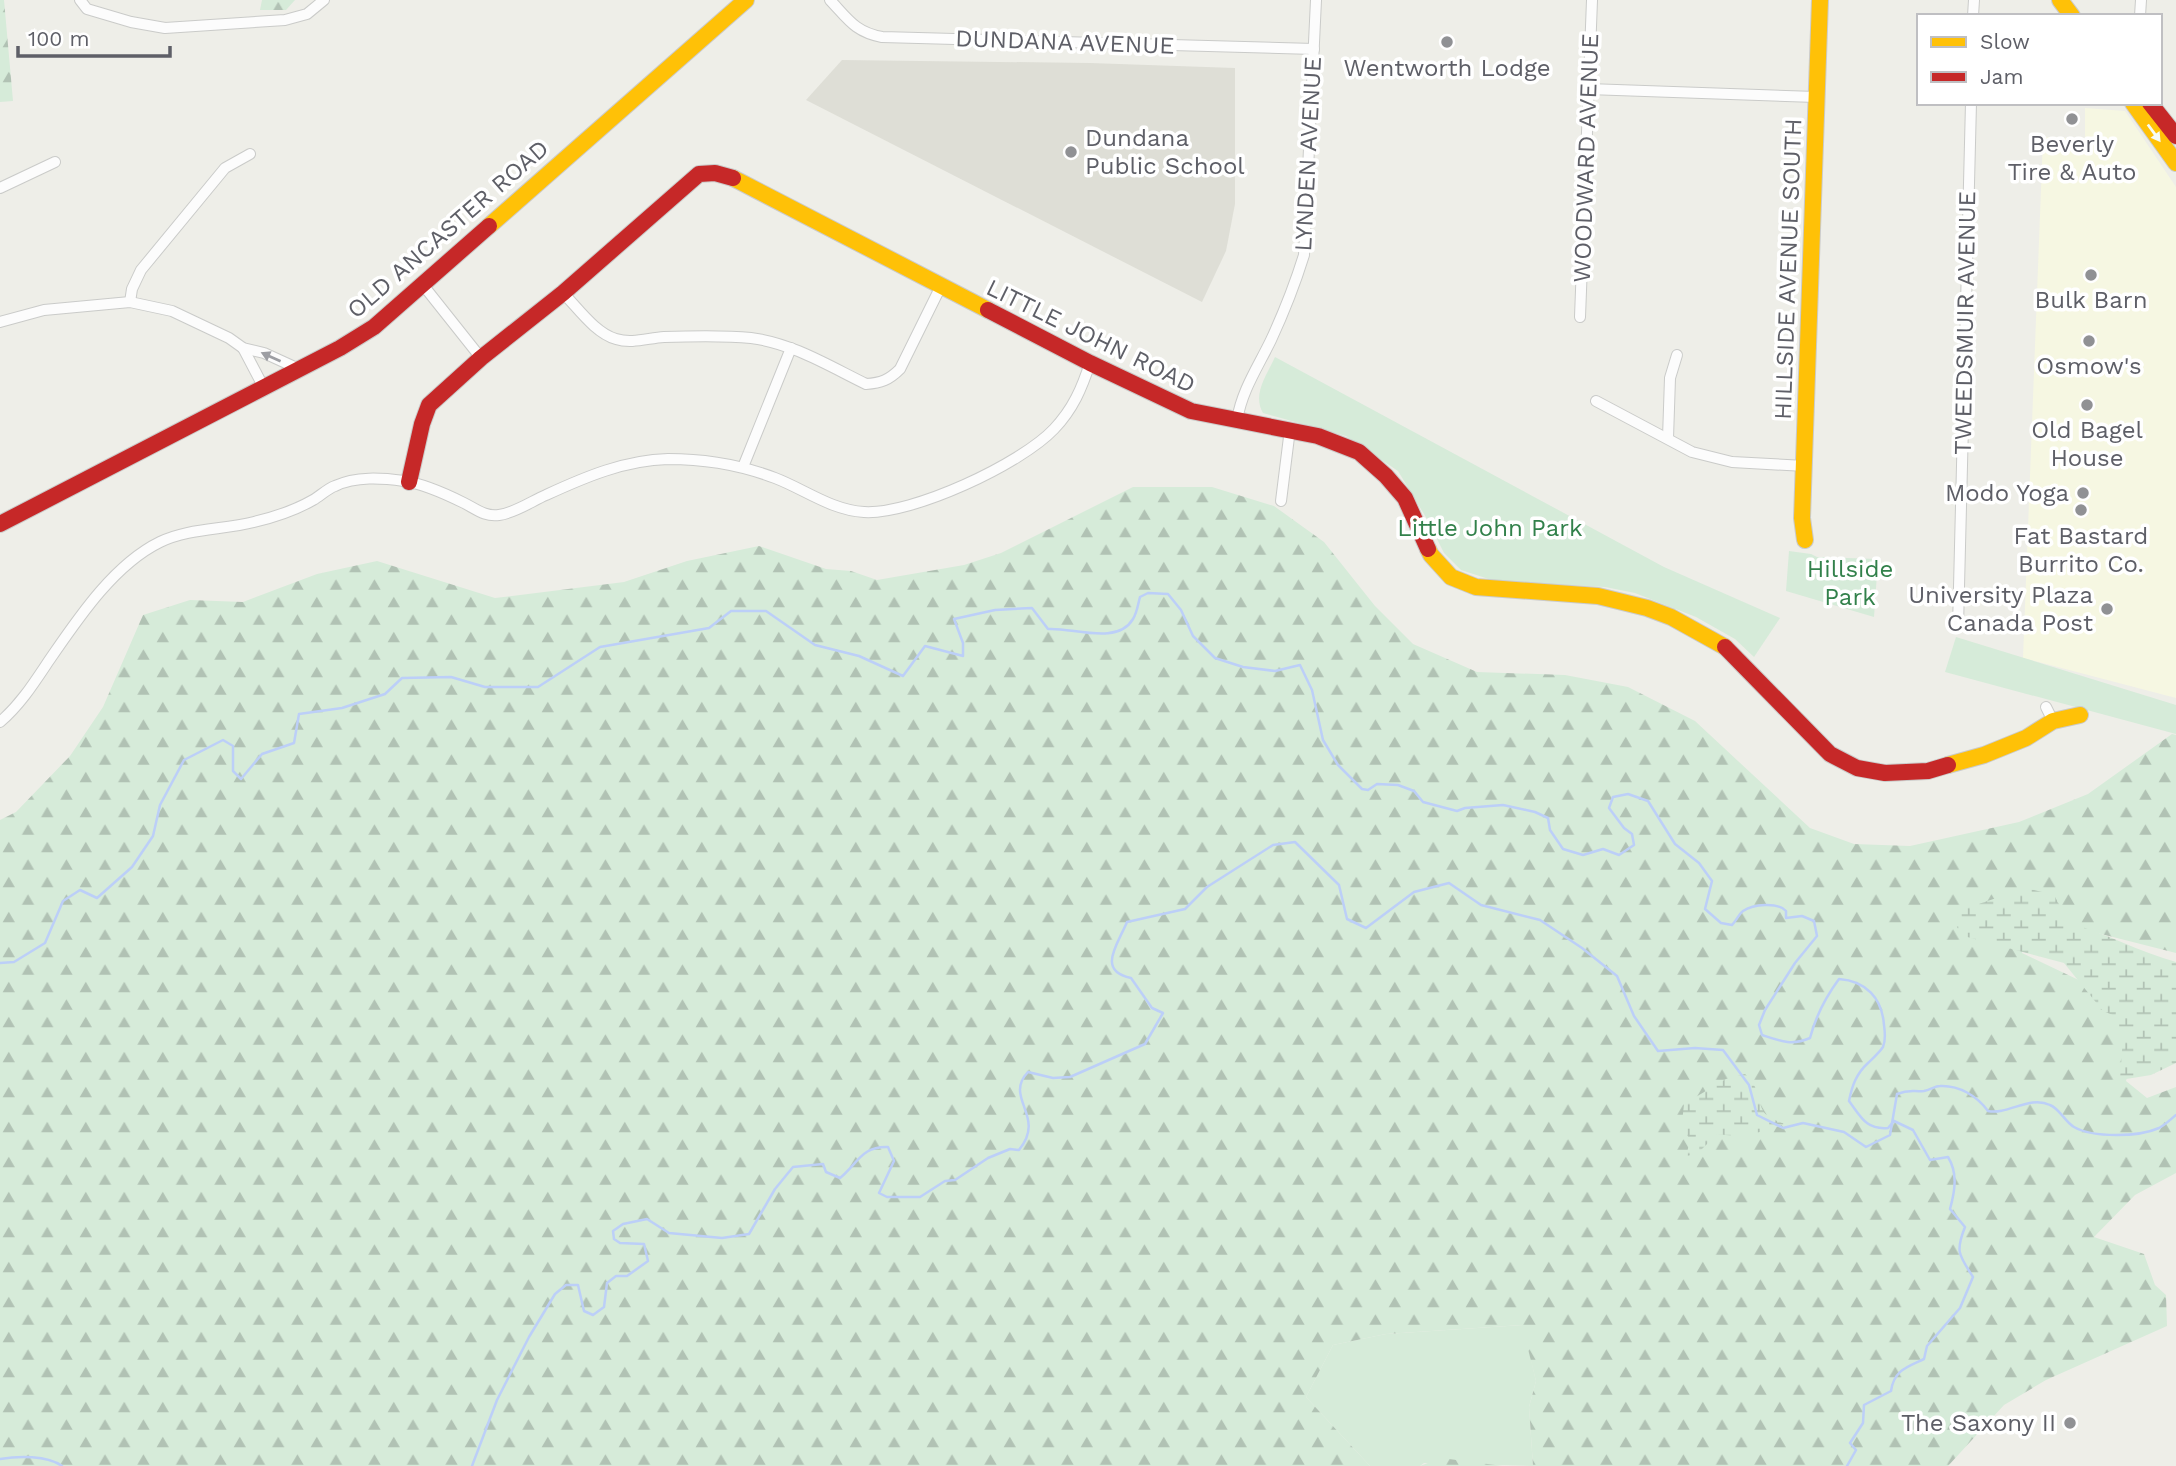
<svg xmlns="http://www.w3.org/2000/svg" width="2176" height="1466" font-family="'Work Sans',sans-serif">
<defs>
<pattern id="forest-firs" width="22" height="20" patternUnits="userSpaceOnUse" patternTransform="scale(1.75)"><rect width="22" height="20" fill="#d6ebd9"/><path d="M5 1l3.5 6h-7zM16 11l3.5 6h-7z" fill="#b1c2b4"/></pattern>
<pattern id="wetland-marsh" width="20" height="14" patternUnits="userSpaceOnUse" patternTransform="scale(1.75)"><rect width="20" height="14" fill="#d6ebd9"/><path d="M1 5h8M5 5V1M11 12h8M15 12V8" fill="none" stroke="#b1c2b4"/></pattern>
</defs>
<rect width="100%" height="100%" fill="#eeeee8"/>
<polygon fill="#f6f7e2" points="2085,108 2125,111 2176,187 2176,698 2023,658 2043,137 2085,139"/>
<polygon fill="#deded6" points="842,60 1090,63 1235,68 1235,204 1226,251 1202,302 806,100"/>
<g fill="#d6ebd9">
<path d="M1275,357L1664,567L1780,618L1754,657L1735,639L1696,617L1635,593L1605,587L1495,581L1461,570L1444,553L1427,519L1398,471L1346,436L1263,413C1252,394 1267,375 1275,357Z"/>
<polygon points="1789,551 1811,554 1817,557 1878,559 1874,617 1786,591"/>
<polygon points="1956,637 2176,705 2176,734 1945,672"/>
<polygon points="1523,1325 1536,1381 1529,1407 1533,1466 1424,1463 1420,1466 1370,1466 1306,1397 1333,1345 1386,1334"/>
</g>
<g fill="url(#forest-firs)">
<polygon points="0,0 4,0 13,101 0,102"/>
<polygon points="262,0 295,0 286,10 260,10"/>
<polygon points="1133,487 1212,487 1274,506 1324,542 1375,606 1413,644 1477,672 1565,675 1628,687 1695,721 1810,828 1854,844 1910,846 2019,822 2088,794 2172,734 2176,735 2176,953 2050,921 2032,922 2022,953 2108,994 2135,1052 2126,1081 2147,1098 2176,1087 2176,1173 2135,1195 2094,1237 2144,1254 2155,1285 2166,1295 2167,1326 2046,1380 2004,1405 1948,1466 1533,1466 1529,1407 1536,1381 1522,1325 1386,1334 1333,1345 1306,1397 1370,1466 0,1466 0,820 16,812 70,756 103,707 143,615 190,600 243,602 317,574 377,561 495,598 624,582 687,561 759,546 826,569 851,571 877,580 964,565 1001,553"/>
<polygon points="1441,1458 1503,1466 1420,1466"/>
</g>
<g fill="url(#wetland-marsh)">
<path d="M2026,888L2054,895L2069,923C2106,933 2139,952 2176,962V1063L2151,1075L2120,1080L2123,1037L2115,1016L2103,1011L2064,963L1960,935L1954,918L1955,912Z"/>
<path d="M1745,1074C1763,1089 1755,1107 1769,1117C1774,1120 1780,1122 1785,1124C1761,1133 1742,1138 1717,1134L1697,1154L1686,1156L1690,1141L1682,1123L1684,1104L1726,1079Z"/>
</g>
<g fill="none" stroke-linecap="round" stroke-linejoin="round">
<g stroke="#bccff8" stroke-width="2.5">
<path d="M0,963L14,962L45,943L63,901L80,890L97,898L132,867L153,836L160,805L184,760L223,740L233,746V771L241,779L262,754L294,743L299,714L342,708L385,694L402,678L451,677L485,687H538L600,647L709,628L731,611H766L815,645L859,656L903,676L925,646L963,656V643L954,619L995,610L1032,608L1048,629C1072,627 1117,646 1133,619C1137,613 1138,604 1140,597L1148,593L1168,594L1181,610L1193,636L1215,658L1243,667L1275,671L1300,665L1312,690L1323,740L1338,765L1362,789L1368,790L1377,784L1398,785L1414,791L1423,802L1457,811L1465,808L1503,805L1535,812L1548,818L1550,830L1563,849L1583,855L1603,849L1619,855L1634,845L1632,834L1624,828L1609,808L1613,797L1628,794L1648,801L1675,844L1699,863L1712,881L1705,909L1721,923L1732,925C1736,921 1739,914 1743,911C1753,904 1778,902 1786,911V918L1802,916L1814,921L1817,936L1795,963L1765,1010L1759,1025L1762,1035C1780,1041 1792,1046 1810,1038C1816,1015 1825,998 1839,979C1866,981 1882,998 1884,1025C1885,1032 1886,1040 1883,1047C1879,1053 1873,1058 1868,1063C1856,1074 1852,1086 1849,1101C1861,1117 1866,1130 1888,1128L1894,1121"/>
<path d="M0,1459C18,1456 47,1455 62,1466"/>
<path d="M472,1466L497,1400L529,1337L555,1294L566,1285H578L584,1311L593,1315L604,1307L607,1283L616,1276H627L648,1261L644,1244L620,1243L614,1239L613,1231L623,1224L647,1219L669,1233L722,1238L749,1234L775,1189L793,1167L823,1164L826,1172L840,1178C858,1163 862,1146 888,1147L894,1161L879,1193L887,1197H920L945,1181L955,1180L988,1158L1010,1149L1019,1150C1047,1116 1003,1098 1028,1072L1053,1078L1070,1077L1145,1044L1163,1013L1152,1008L1131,978C1096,971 1118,944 1127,922L1185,909L1207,887L1273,845L1295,842L1339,885L1347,919L1366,928L1414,892L1449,883L1481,905L1540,920L1582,948L1617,976L1634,1016L1658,1051L1695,1048L1723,1050L1749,1085L1757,1115L1783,1128L1803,1123L1844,1132L1866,1147L1890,1135L1897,1094C1910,1089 1913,1092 1924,1091C1930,1090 1935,1086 1940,1086C1959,1085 1977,1096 1988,1111C2008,1115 2030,1095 2050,1105C2060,1109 2065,1122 2074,1127C2093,1138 2139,1137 2159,1128C2165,1125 2171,1119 2176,1115"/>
<path d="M1847,1466L1856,1450L1850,1443L1863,1423L1864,1405L1891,1391C1894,1370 1907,1367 1924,1359L1927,1346L1960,1308L1973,1277C1959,1255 1955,1252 1965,1227L1950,1209C1955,1191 1958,1173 1948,1157L1930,1160L1913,1130L1894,1121"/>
</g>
<g stroke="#cacbc9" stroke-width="12">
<g id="street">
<polyline points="80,0 87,9 131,22 165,28 285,20 307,14 324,0"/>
<path d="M830,0C848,19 855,32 882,37L1314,49"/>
<polyline points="1973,16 1974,0"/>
<polyline points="2140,16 2141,0"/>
<polyline points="1588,89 1816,97"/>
<polyline points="0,188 55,162"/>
<polyline points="423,285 481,358"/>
<path d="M563,293C578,308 595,333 616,339C632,344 648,338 664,337C693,336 722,335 751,338C792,343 829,366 866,384C881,383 889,380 900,369L941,286"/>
<polyline points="130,302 132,289 141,270 225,168 250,154"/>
<polyline points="1580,317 1592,0"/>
<polyline points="0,322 44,310 130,302 172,311 229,338 243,348 264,353 299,369"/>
<polyline points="243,348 263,386"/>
<polyline points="1596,401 1692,452 1732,462 1805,466"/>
<path d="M1237,420C1242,390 1258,367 1271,340C1284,312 1295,284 1304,255L1316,0"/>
<polyline points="1668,438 1670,378 1677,355"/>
<polyline points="743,467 791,348"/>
<polyline points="1281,501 1290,429"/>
<polyline points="1958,627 1971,103"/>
<polyline points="2046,707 2053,721"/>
<path d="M0,722C20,705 34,683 48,662C77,620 113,565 160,542C189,528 223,530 254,522C275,517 294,511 313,500C320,496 327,489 335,486C356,476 382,478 404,481C424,484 446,494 464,503C476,509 485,517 499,515C515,513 532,501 546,495C585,477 625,460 668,459C705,459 741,465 775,478C804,489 831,510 864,512C912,515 1021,464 1054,429C1073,409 1082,388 1090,363"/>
</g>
</g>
<g stroke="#cbcbca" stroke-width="18">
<g id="slow">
<polyline points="2060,0 2072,16"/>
<polyline points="2133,103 2176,163"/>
<polyline points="733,178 988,310"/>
<polyline points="489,226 746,0"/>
<polyline points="1805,540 1802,518 1820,0"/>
<polyline points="1428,549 1431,555 1451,577 1476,587 1598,596 1647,608 1671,617 1725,647"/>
<polyline points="1948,765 1984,755 2026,738 2053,721 2080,715"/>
</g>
</g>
<g stroke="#cbcbca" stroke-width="18">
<g id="jam">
<polyline points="2150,103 2176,136"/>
<polyline points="988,310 1090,363 1191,411 1318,436 1359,452 1386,476 1405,498 1428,549"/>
<polyline points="409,482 422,424 429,405 481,358 563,293 699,174 715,173 733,178"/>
<polyline points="0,524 340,348 374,327 489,226"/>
<polyline points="1725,647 1830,754 1857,768 1885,773 1928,771 1948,765"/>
</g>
</g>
<use href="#street" stroke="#fcfcfc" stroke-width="10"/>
<use href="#slow" stroke="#ffc107" stroke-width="16"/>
<use href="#jam" stroke="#c62828" stroke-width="16"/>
</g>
<defs><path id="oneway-solid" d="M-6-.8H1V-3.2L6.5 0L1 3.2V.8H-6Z" transform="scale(1.75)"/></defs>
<use fill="#f6fbf6" href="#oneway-solid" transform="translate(2154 133) rotate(54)"/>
<use fill="#9d9ea3" href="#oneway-solid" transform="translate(271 357) rotate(-156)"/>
<g fill="#909194" stroke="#fff" stroke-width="2.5">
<circle cx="1447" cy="42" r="7"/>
<circle cx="2072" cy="119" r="7"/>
<circle cx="1071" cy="152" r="7"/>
<circle cx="2091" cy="275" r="7"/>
<circle cx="2089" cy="341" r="7"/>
<circle cx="2087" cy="405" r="7"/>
<circle cx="2083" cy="493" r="7"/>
<circle cx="2081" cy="510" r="7"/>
<circle cx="2107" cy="609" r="7"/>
<circle cx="2070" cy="1423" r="7"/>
</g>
<g text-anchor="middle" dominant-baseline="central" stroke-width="7" stroke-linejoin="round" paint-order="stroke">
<g font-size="24" fill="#5e5f67" stroke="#fff">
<text transform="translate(1065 42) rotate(2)">DUNDANA AVENUE</text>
<text transform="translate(1308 154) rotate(-87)">LYNDEN AVENUE</text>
<text transform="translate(1586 158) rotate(-88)">WOODWARD AVENUE</text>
<text transform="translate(448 229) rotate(-41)">OLD ANCASTER ROAD</text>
<text transform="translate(1788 269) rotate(-88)">HILLSIDE AVENUE SOUTH</text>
<text transform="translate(1965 323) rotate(-89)">TWEEDSMUIR AVENUE</text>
<text transform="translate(1091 336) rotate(26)">LITTLE JOHN ROAD</text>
</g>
<g font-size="24" fill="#5e5f67" stroke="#fff">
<text x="1447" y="68">Wentworth Lodge</text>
<text x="1085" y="138" text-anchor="start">Dundana<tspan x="1085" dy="28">Public School</tspan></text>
<text x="2072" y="144">Beverly<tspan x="2072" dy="28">Tire &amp; Auto</tspan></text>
<text x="2091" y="300">Bulk Barn</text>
<text x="2089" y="366">Osmow's</text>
<text x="2087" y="430">Old Bagel<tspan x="2087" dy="28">House</tspan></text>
<text x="2069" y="493" text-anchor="end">Modo Yoga</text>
<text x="2081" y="536">Fat Bastard<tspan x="2081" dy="28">Burrito Co.</tspan></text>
<text x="2093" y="595" text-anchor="end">University Plaza<tspan x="2093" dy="28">Canada Post</tspan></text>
<text x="2056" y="1423" text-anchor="end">The Saxony II</text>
</g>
<g font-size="24" fill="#32814b" stroke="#fff">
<text x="1490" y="528">Little John Park</text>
<text x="1850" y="569">Hillside<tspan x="1850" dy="28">Park</tspan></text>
</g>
</g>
<rect x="1917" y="14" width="245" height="91" fill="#ffffff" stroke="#bfbfc2" stroke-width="2"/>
<rect x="1931" y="37" width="35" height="10" fill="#ffc107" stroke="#bfbfc2" stroke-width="2"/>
<text x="1980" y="49" font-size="21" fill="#5e5f67">Slow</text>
<rect x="1931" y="72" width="35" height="10" fill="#c62828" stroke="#bfbfc2" stroke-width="2"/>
<text x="1980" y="84" font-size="21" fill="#5e5f67">Jam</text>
<path d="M18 46v10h152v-10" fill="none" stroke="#5e5f67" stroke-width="3.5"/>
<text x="28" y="46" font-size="21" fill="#5e5f67" stroke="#ffffff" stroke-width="5" paint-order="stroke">100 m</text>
</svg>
